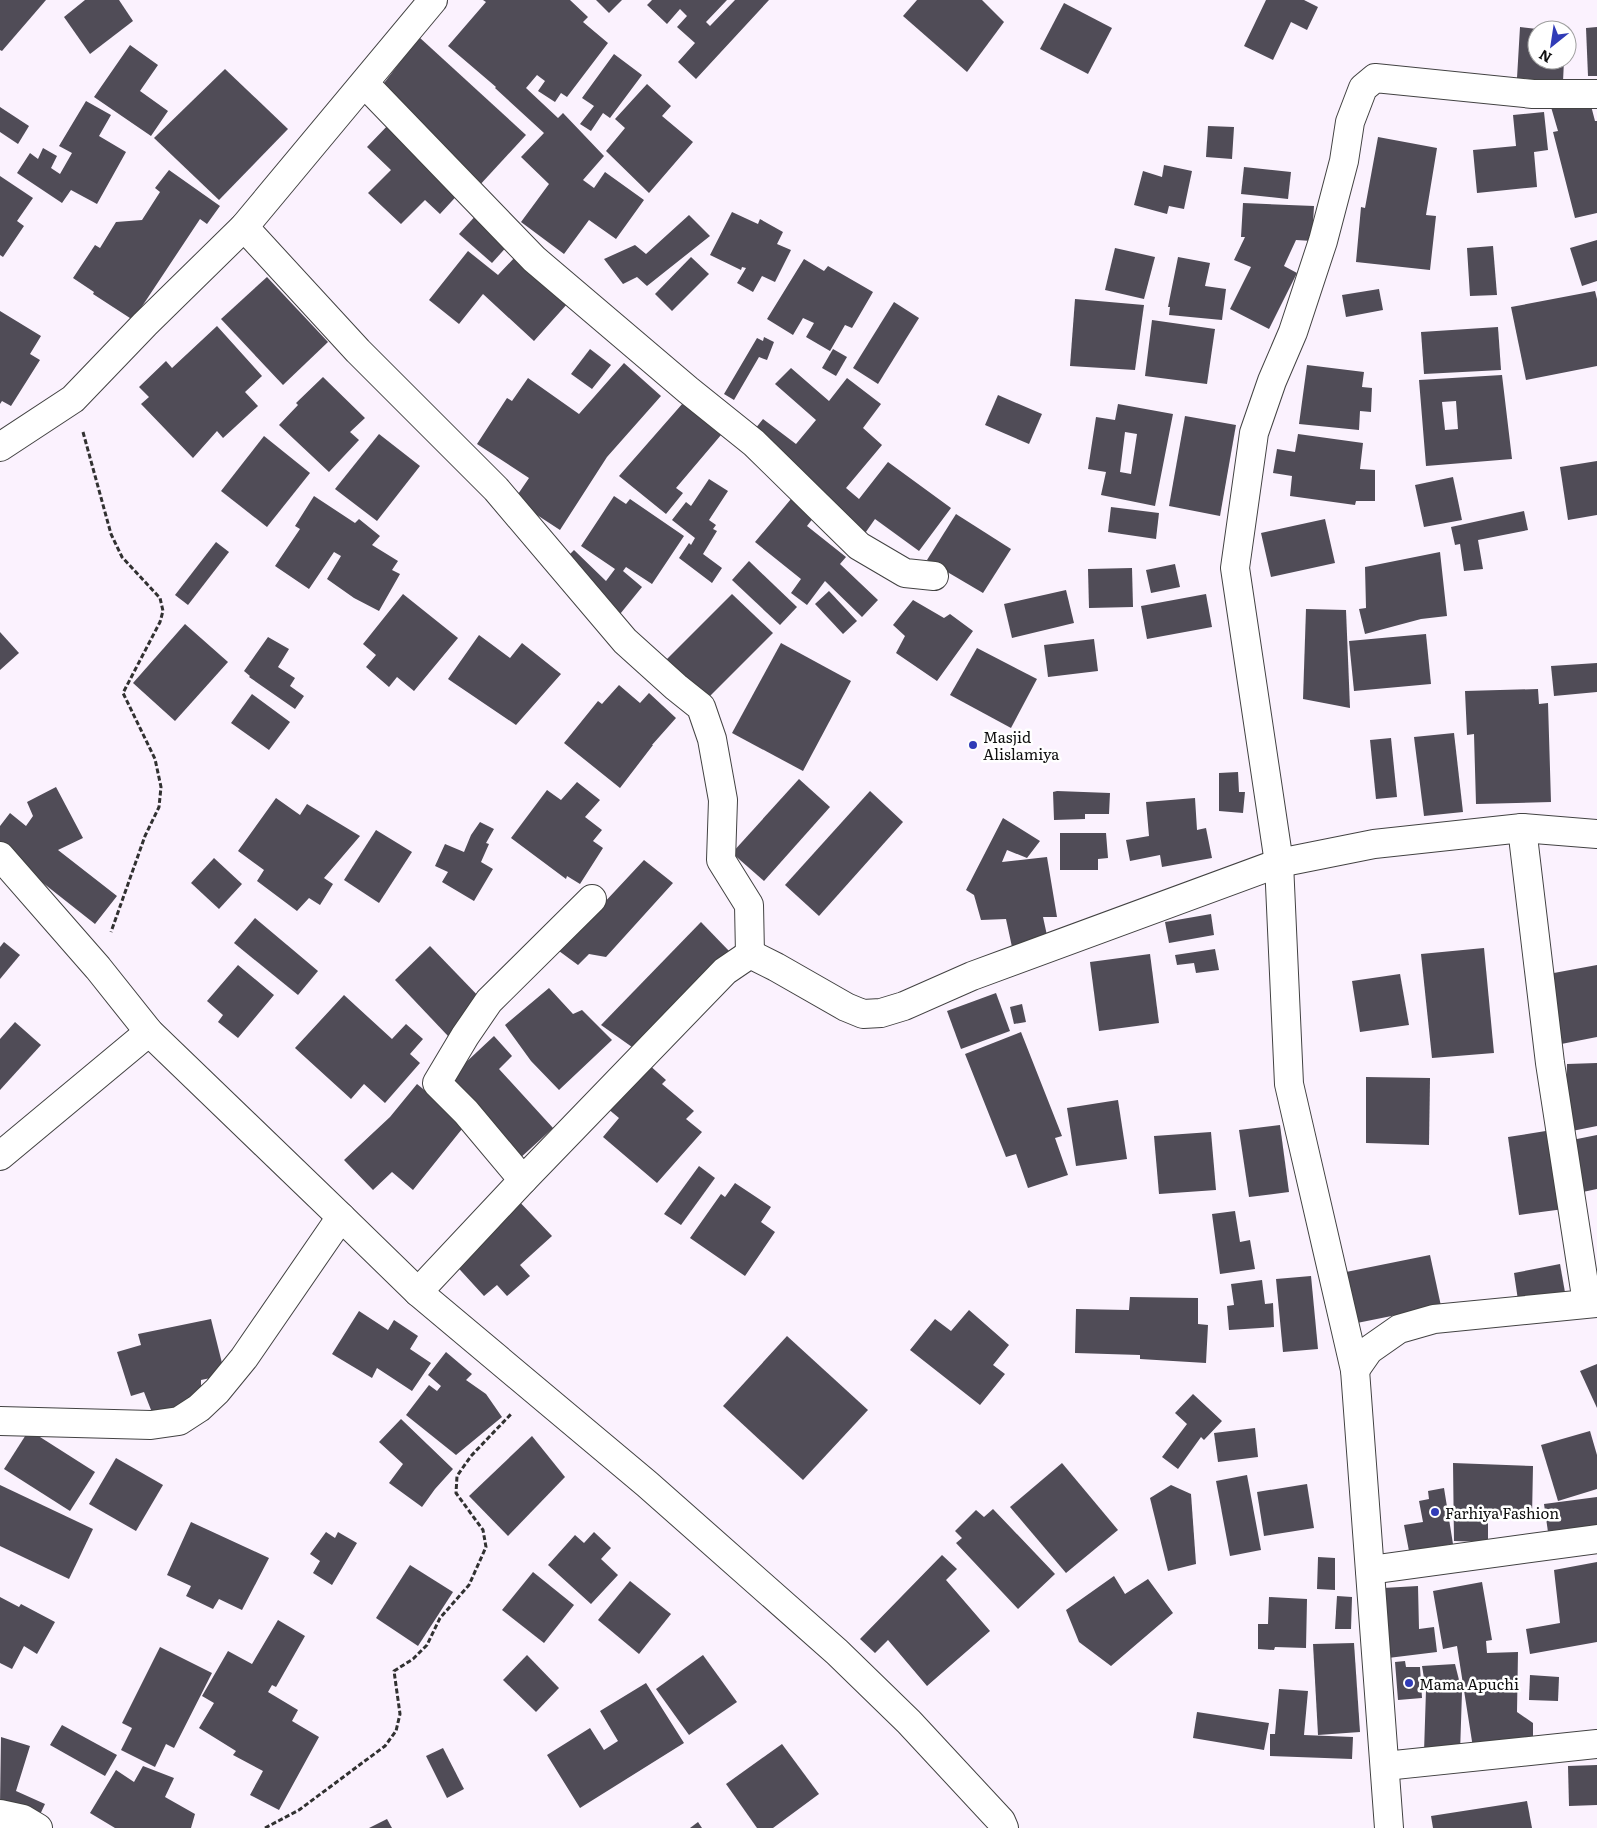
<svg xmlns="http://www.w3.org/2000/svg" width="1597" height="1828" font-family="Literata,serif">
<rect width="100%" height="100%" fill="#fbf2fe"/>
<g fill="#504c57" fill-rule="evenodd">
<polygon points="0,0 46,0 2,51 0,50"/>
<polygon points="85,0 119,0 133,21 90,54 64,17"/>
<polygon points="483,0 570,0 588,17 583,22 608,43 567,97 561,93 555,102 538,91 545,81 537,75 526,88 558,118 563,113 604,156 583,180 594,188 605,172 644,200 616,239 589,220 564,254 521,222 549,184 521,157 544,133 495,88 496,87 448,46 486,2"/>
<polygon points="596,0 622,0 609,13"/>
<polygon points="652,0 727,0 706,22 710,26 735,0 769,0 696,79 678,62 695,43 677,27 687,16 680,9 667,24 647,5"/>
<polygon points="917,0 982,0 1004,22 967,72 903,16"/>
<polygon points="1266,0 1304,0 1318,7 1307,30 1291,22 1273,60 1244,46"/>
<polygon points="1064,3 1112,28 1088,74 1040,49"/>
<polygon points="1520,27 1537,29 1537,60 1564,60 1563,82 1517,78"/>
<polygon points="1597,27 1597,76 1588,76 1586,28"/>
<polygon points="419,37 526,135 478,187 378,91"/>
<polygon points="130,45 158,65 140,91 168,111 151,136 94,97"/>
<polygon points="614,54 642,75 610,118 603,113 591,131 580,124 594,106 582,98"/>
<polygon points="225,69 288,129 219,200 154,138"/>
<polygon points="647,84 671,106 662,116 693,142 649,193 606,151 625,128 615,119"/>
<polygon points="1589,98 1595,121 1597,121 1597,213 1575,218 1553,132 1558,131 1551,107"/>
<polygon points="86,101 111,115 99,136 126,152 97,204 71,190 62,203 17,173 30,153 38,159 43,148 57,156 51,168 60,174 72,153 59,146"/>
<polygon points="0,107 29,126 18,144 0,132"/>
<polygon points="1544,112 1548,150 1534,152 1537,187 1477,193 1473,150 1516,146 1513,115"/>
<polygon points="391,122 463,189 440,214 425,200 401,224 368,193 391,170 367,147"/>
<polygon points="1208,126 1234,127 1232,159 1206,157"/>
<polygon points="1378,137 1437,148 1426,215 1436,216 1430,270 1356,262 1361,207 1365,208"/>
<polygon points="1164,165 1192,171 1184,209 1169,206 1167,214 1134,205 1143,171 1162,177"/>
<polygon points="1244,167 1291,172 1288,199 1241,194"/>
<polygon points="169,170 220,206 207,224 200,219 133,320 93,294 94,292 73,278 95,245 100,248 116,222 142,220 160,192 155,188"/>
<polygon points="0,176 33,198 17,221 24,226 3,257 0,255"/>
<polygon points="1243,203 1314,206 1312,241 1296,240 1284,266 1297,273 1269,329 1230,309 1251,267 1234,260 1245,237 1241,237"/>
<polygon points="732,212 758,224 760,219 783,232 777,244 791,250 775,282 762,276 753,292 737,283 746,268 742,267 741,270 710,255"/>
<polygon points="478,213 511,242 492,263 459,234"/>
<polygon points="689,215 710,236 647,286 637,277 623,284 604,259 635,245 646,254"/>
<polygon points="1597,240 1597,281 1582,286 1570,248"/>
<polygon points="1493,246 1497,295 1470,296 1467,248"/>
<polygon points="1115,248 1155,257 1144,299 1105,290"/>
<polygon points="468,251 498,275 516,256 568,303 534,341 483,294 459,324 429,300"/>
<polygon points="691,257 709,274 672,311 655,294"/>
<polygon points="1178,257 1210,263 1205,286 1226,289 1222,320 1169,315 1170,307 1168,307"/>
<polygon points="804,259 824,271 828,266 873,292 852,328 845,325 830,351 806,337 814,323 803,318 793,335 767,319"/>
<polygon points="267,277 328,342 283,385 221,319"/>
<polygon points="1379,289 1383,310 1346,317 1342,295"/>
<polygon points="1595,291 1597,299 1597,366 1526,380 1511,307"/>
<polygon points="1075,299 1144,305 1135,370 1070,366"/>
<polygon points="894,302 919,318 878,384 853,368"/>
<polygon points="0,311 41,336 30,354 40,360 11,406 2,401 0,404"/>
<polygon points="1152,320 1215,329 1207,384 1145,376"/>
<polygon points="217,326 262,376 245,392 258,406 223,438 217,431 193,458 141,404 149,397 139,387 166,361 172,368"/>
<polygon points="1498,327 1501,370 1424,374 1421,332"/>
<polygon points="764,337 774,342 767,360 759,357 734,400 724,394 757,338 763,341"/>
<polygon points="590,349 611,365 592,389 571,374"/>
<polygon points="833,349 847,357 836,376 822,368"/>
<polygon points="624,363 661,396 607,457 560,530 514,500 529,478 477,444 507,398 512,401 528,378 579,414"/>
<polygon points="1307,365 1364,372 1362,387 1372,388 1371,412 1360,411 1359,430 1299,424"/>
<polygon points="791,368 829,401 847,378 881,404 863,428 882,445 846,488 859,499 888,462 951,508 919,551 875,519 861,539 751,434 763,419 796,444 816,420 775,384"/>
<path d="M1502,375L1512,459L1426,466L1419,380ZM1456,401L1458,429L1445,430L1442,402Z"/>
<polygon points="323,377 365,418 350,432 359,440 329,472 279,425 298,405 296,403"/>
<polygon points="998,395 1042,414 1029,444 985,425"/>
<polygon points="683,403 721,435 676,488 683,493 666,514 619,476"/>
<path d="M1118,404L1173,414L1155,506L1101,495L1106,472L1088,469L1096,417L1115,420ZM1125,432L1137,434L1131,474L1120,472Z"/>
<polygon points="1185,416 1236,425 1220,516 1169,506"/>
<polygon points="379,434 420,466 377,521 335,489"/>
<polygon points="1298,434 1363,443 1360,469 1375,470 1375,501 1356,501 1355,505 1290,496 1292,476 1273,473 1277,449 1295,452"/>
<polygon points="264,436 310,473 267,527 221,491"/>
<polygon points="1597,461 1597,515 1568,520 1560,467"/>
<polygon points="1453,477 1462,520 1424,527 1415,485"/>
<polygon points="709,479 728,491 709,520 716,525 713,529 717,531 703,554 722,568 712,583 679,558 689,543 691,545 695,538 672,520 686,502 691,506"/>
<polygon points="314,496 355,523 359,519 380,536 372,545 398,561 392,570 400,574 379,611 354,598 327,579 341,556 334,552 309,589 275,566 300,529 295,526"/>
<polygon points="614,496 626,504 630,499 684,536 652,584 626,567 623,571 642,587 616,619 561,563 574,550 606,581 615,569 581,546"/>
<polygon points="791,499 814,517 807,526 846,557 840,564 878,600 862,617 825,581 807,605 791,593 801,579 755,542"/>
<polygon points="1111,507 1159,513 1156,539 1108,532"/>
<polygon points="1524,511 1528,530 1478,540 1483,569 1464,571 1460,544 1455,545 1451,527"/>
<polygon points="956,514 1011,549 983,593 927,560"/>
<polygon points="1325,519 1335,563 1271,577 1261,533"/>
<polygon points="216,542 229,552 188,605 175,595"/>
<polygon points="1440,552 1447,616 1421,619 1365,634 1359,609 1366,608 1365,567"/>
<polygon points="749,561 797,607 780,625 732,580"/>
<polygon points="1175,564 1180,587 1151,593 1146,570"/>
<polygon points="1132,568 1133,607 1089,608 1088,569"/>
<polygon points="1066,590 1074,623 1012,638 1004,604"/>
<polygon points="829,591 857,621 843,634 815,604"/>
<polygon points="403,594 458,638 414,691 397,677 389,687 366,667 376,655 363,644"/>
<polygon points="732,594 773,633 704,702 664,662"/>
<polygon points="1206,594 1212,627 1147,639 1141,606"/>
<polygon points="913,600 944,618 950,614 973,631 937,681 896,653 905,636 893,625"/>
<polygon points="1306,609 1346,610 1350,708 1303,699"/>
<polygon points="185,624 228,662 175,721 133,683"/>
<polygon points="0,632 19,653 0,670"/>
<polygon points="1426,634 1431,684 1354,691 1349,641"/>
<polygon points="479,635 510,658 522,643 561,674 516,725 448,679"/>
<polygon points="268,637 289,649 278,667 295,678 290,686 304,696 295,709 249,677 250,676 244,671"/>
<polygon points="1094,639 1098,671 1048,677 1044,645"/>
<polygon points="781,643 851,681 803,771 732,733"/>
<polygon points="977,648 1037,679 1011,728 950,695"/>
<polygon points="1597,663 1597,692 1554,696 1551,666"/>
<polygon points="619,685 640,703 649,693 676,718 652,745 653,745 620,788 564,743 598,701 602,704"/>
<polygon points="1538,689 1539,704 1548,703 1551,802 1476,804 1474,734 1467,735 1465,691"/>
<polygon points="252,694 290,722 269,750 231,723"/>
<polygon points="1454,733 1463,812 1424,816 1414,737"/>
<polygon points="1391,738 1397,797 1376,799 1370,740"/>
<polygon points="1238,772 1239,792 1245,792 1243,813 1219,811 1219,773"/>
<polygon points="799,779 830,807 764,881 732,853"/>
<polygon points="577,782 600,800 585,817 602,830 593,841 603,848 580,884 567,876 566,879 511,838 547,790 561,800"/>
<polygon points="56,787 83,838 58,850 117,896 95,924 0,849 0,826 10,813 26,826 33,816 27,802"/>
<polygon points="870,791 903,822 819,916 785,885"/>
<polygon points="1057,791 1110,793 1109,814 1085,814 1085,819 1054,820 1053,792"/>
<polygon points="276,798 300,815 307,804 360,836 324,878 333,884 320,905 309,898 297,911 257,881 264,870 238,851"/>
<polygon points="1195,798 1197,830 1206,828 1212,858 1162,867 1160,855 1130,861 1126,840 1149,836 1146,802"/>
<polygon points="1003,818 1040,841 1027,858 1007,850 1002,862 1047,857 1057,917 1043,917 1048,940 1012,947 1006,919 981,920 974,895 966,890"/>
<polygon points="480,822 494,829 486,843 489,844 481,862 493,869 474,901 442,882 448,872 435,866 445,844 464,852 471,835"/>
<polygon points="376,830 412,852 379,903 344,880"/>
<polygon points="1060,833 1106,833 1108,858 1098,859 1098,870 1060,870"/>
<polygon points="214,858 242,884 219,909 191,883"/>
<polygon points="644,860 673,883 606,957 589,954 578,965 559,951"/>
<polygon points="1211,914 1214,935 1169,943 1165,922"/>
<polygon points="255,918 318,971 298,995 234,943"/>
<polygon points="701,922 730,952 632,1047 601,1025"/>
<polygon points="4,942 20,955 0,979 0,947"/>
<polygon points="430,946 484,1002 448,1036 395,980"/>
<polygon points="1484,948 1494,1053 1432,1058 1421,954"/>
<polygon points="1215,949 1219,970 1196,973 1194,963 1177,965 1175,955"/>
<polygon points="1150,954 1159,1023 1099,1031 1090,962"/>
<polygon points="238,965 274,995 238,1038 218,1022 223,1015 207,1001"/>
<polygon points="1597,965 1597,1037 1551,1046 1543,975"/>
<polygon points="1400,974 1409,1025 1360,1032 1352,981"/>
<polygon points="549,988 573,1014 582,1010 612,1040 559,1090 531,1061 505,1025"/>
<polygon points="996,993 1010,1031 961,1049 947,1011"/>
<polygon points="344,995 392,1039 406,1024 423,1039 410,1054 420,1063 385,1103 364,1084 351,1099 295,1048"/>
<polygon points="1022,1004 1026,1022 1014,1024 1010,1007"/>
<polygon points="15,1022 41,1045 0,1090 0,1039"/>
<polygon points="1021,1032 1062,1136 1055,1138 1068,1175 1028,1188 1016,1154 1006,1157 965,1054"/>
<polygon points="494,1036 512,1056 499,1069 553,1128 518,1160 446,1081"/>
<polygon points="647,1063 666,1080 662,1084 694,1111 686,1119 702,1132 657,1183 603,1137 619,1118 607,1108"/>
<polygon points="1597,1063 1597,1126 1572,1131 1566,1100 1567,1064"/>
<polygon points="1366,1077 1430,1078 1429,1145 1366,1143"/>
<polygon points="417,1084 466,1124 413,1190 392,1172 373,1190 344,1160 390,1117"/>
<polygon points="1118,1100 1127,1159 1076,1166 1067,1108"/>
<polygon points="1280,1125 1289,1192 1249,1197 1239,1130"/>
<polygon points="1552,1130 1564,1209 1519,1215 1508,1137"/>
<polygon points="1211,1132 1216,1190 1159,1194 1154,1136"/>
<polygon points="1597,1135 1597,1189 1578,1193 1567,1141"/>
<polygon points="699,1166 715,1178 681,1225 664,1214"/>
<polygon points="735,1183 771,1207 761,1222 775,1232 745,1276 690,1238 721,1194 725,1197"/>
<polygon points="515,1197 552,1236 520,1265 530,1276 507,1296 497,1285 484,1296 451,1260"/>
<polygon points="1235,1211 1240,1242 1250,1240 1255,1269 1220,1274 1212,1214"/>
<polygon points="1430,1255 1441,1306 1357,1323 1346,1272"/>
<polygon points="1560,1264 1566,1298 1519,1307 1514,1273"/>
<polygon points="1311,1276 1318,1349 1283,1352 1276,1279"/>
<polygon points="1262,1280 1265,1304 1273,1303 1274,1327 1229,1330 1227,1306 1234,1305 1231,1284"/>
<polygon points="1130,1297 1198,1298 1198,1324 1208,1325 1206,1363 1140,1359 1140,1355 1075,1353 1076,1309 1129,1310"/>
<polygon points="969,1310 1009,1345 993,1365 1005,1374 980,1405 910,1350 935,1319 951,1331"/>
<polygon points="359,1311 388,1330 394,1320 418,1336 410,1349 431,1363 412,1391 377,1368 372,1378 332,1354"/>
<polygon points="211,1319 225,1375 201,1380 201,1394 190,1408 153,1415 144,1392 131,1396 117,1352 141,1345 138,1334"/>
<polygon points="787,1336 868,1410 803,1480 723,1406"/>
<polygon points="446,1352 472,1374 466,1380 486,1394 502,1417 456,1455 406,1415 429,1385 437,1391 441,1386 428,1375"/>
<polygon points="1597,1364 1597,1408 1580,1371"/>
<polygon points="1193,1394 1222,1421 1204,1440 1201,1437 1178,1469 1162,1457 1187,1424 1175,1413"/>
<polygon points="401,1419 453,1469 435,1489 422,1507 389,1483 403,1464 379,1442"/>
<polygon points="1255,1428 1258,1457 1218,1462 1214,1433"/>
<polygon points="29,1430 95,1472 70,1511 4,1469"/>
<polygon points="1590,1431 1597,1455 1597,1489 1558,1501 1541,1445"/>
<polygon points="532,1436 565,1477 508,1536 469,1496"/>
<polygon points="116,1458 163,1485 136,1531 89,1504"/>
<polygon points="1062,1463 1118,1530 1066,1573 1010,1507"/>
<polygon points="1453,1463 1533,1466 1532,1517 1488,1515 1488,1542 1454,1541"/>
<polygon points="1247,1475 1261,1550 1230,1556 1216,1481"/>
<polygon points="1307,1484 1314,1528 1264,1536 1257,1492"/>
<polygon points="0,1485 93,1529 69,1579 0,1546"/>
<polygon points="1171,1485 1191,1494 1196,1564 1168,1571 1150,1498"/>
<polygon points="1444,1488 1453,1544 1409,1551 1404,1525 1423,1522 1419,1501 1429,1499 1428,1491"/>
<polygon points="1597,1497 1597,1526 1548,1532 1544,1504"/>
<polygon points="993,1509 1055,1574 1018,1609 956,1543 962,1538 955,1531 976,1510 984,1517"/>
<polygon points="191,1522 269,1558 242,1610 219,1599 213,1609 186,1596 191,1586 167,1575"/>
<polygon points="326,1532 335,1538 338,1532 357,1543 332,1585 313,1573 320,1561 310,1554"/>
<polygon points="594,1532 611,1548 601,1559 618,1575 591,1604 548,1565 575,1535 584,1543"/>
<polygon points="942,1555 957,1569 946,1580 990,1631 927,1686 888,1640 875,1653 860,1639"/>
<polygon points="1318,1557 1335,1558 1335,1590 1317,1589"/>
<polygon points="1597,1562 1597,1642 1530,1654 1526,1629 1560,1623 1554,1570"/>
<polygon points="410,1565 453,1592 418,1646 376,1618"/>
<polygon points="533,1572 574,1605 544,1643 502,1610"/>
<polygon points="1114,1576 1125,1594 1148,1579 1173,1613 1111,1666 1079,1642 1066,1610"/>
<polygon points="630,1581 671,1614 639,1654 598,1620"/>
<polygon points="1482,1582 1492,1640 1486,1641 1487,1653 1518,1652 1517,1712 1533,1723 1533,1750 1474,1754 1457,1646 1443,1649 1433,1591"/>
<polygon points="1418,1586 1419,1629 1434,1627 1437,1652 1388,1658 1383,1588"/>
<polygon points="1337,1596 1352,1597 1351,1629 1335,1629"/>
<polygon points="0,1597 19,1607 21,1604 55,1622 37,1654 24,1646 12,1669 0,1663"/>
<polygon points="1269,1597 1307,1599 1306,1648 1275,1647 1274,1650 1258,1649 1258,1624 1268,1624"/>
<polygon points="278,1620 305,1636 276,1687 272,1685 268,1692 298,1710 292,1721 319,1737 279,1810 250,1795 263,1771 233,1755 236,1751 199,1728 214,1703 202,1696 228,1651 252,1664"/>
<polygon points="1354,1643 1360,1732 1318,1735 1313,1644"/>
<polygon points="160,1647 212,1673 174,1748 166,1744 155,1767 121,1750 132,1728 122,1723"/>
<polygon points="527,1655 559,1688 536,1712 503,1680"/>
<polygon points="703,1655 737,1702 689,1735 656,1689"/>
<polygon points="1405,1661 1406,1667 1420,1667 1422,1698 1398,1700 1395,1662"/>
<polygon points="1455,1664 1462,1692 1460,1753 1424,1752 1426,1690 1422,1666"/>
<polygon points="1530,1675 1559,1677 1558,1701 1529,1700"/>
<polygon points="646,1683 684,1743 580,1808 547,1755 590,1728 604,1750 618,1741 600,1711"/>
<polygon points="1279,1689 1308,1691 1304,1735 1353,1737 1352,1759 1270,1756 1270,1734 1275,1734"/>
<polygon points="1197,1712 1269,1723 1264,1750 1193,1738"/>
<polygon points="62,1725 117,1755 105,1776 50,1745"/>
<polygon points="1,1737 30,1746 16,1791 45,1804 37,1821 0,1804"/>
<polygon points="782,1744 819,1794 773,1828 757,1828 726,1784"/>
<polygon points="443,1748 464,1789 447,1798 426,1756"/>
<polygon points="1597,1765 1597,1805 1569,1806 1568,1766"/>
<polygon points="143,1766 174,1778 165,1797 195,1814 191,1828 115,1828 90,1813 116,1770 134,1782"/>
<polygon points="1527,1801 1532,1828 1433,1828 1431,1816"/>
<polygon points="387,1819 392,1828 369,1828"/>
<polygon points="698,1822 702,1828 690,1828"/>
</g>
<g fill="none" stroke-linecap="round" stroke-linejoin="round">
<g stroke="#424242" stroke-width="30">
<g id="minor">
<polyline points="365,84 534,259 688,390 754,443 859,546 905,573 934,576"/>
<polyline points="244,227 358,351 496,489 625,641 676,687 701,707 712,739 723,800 721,860 749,905 750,954"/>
<polyline points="0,447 73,399 145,324 244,227 433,0"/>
<polyline points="1522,828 1550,1063 1587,1303"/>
<polyline points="0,856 98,968 149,1032 341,1217 418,1292 647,1484 837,1652 909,1722 1001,1821 1004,1828"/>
<polyline points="0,1156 149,1032"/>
<polyline points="523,1180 466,1112 437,1083 465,1036 489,1001 592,899"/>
<polyline points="418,1292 523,1180 725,971 750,954 776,967 846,1007 863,1014 881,1013 904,1006 972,976 1279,863 1374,844 1522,828 1597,834"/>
<polyline points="1355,1370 1369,1350 1399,1329 1434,1319 1597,1303"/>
<polyline points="0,1421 151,1425 179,1421 199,1408 217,1391 244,1358 341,1217"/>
<polyline points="1370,1570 1597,1539"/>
<polyline points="1385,1766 1597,1744"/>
<polyline points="0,1814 23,1819 38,1828"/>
<polyline points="1389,1828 1355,1370 1289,1084 1279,863 1235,568 1254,433 1272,381 1293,332 1323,241 1344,161 1350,122 1363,88 1375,78 1533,94 1597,94"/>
</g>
</g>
<g stroke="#313131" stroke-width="3" stroke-dasharray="5 2.5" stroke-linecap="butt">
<polyline points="83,432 111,534 122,557 160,598 163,611 160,622 123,693 155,759 161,787 159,807 145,836 111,932"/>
<polyline points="265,1828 299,1810 385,1746 396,1731 400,1714 394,1671 413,1659 427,1645 440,1618 469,1585 486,1547 483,1530 456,1493 457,1476 471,1456 512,1413"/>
</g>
<use href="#minor" stroke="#fff" stroke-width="28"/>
</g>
<g fill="#303bb7" stroke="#fff" stroke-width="2">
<circle cx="973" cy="745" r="5"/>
<circle cx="1435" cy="1512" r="5"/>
<circle cx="1409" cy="1683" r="5"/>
</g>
<g text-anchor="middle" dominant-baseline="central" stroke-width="5" stroke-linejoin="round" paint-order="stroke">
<g font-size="15" fill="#0f0f0f" stroke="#fff" text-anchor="start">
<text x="983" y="736">Masjid<tspan x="983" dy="17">Alislamiya</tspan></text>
<text x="1445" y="1512">Farhiya Fashion</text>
<text x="1419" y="1683">Mama Apuchi</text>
</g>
</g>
<g transform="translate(1552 45) rotate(210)"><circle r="24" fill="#ffffff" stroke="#9f9f9f"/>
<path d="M0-4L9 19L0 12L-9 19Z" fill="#303bb7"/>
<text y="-8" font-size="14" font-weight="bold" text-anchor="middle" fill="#0f0f0f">N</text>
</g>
</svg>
